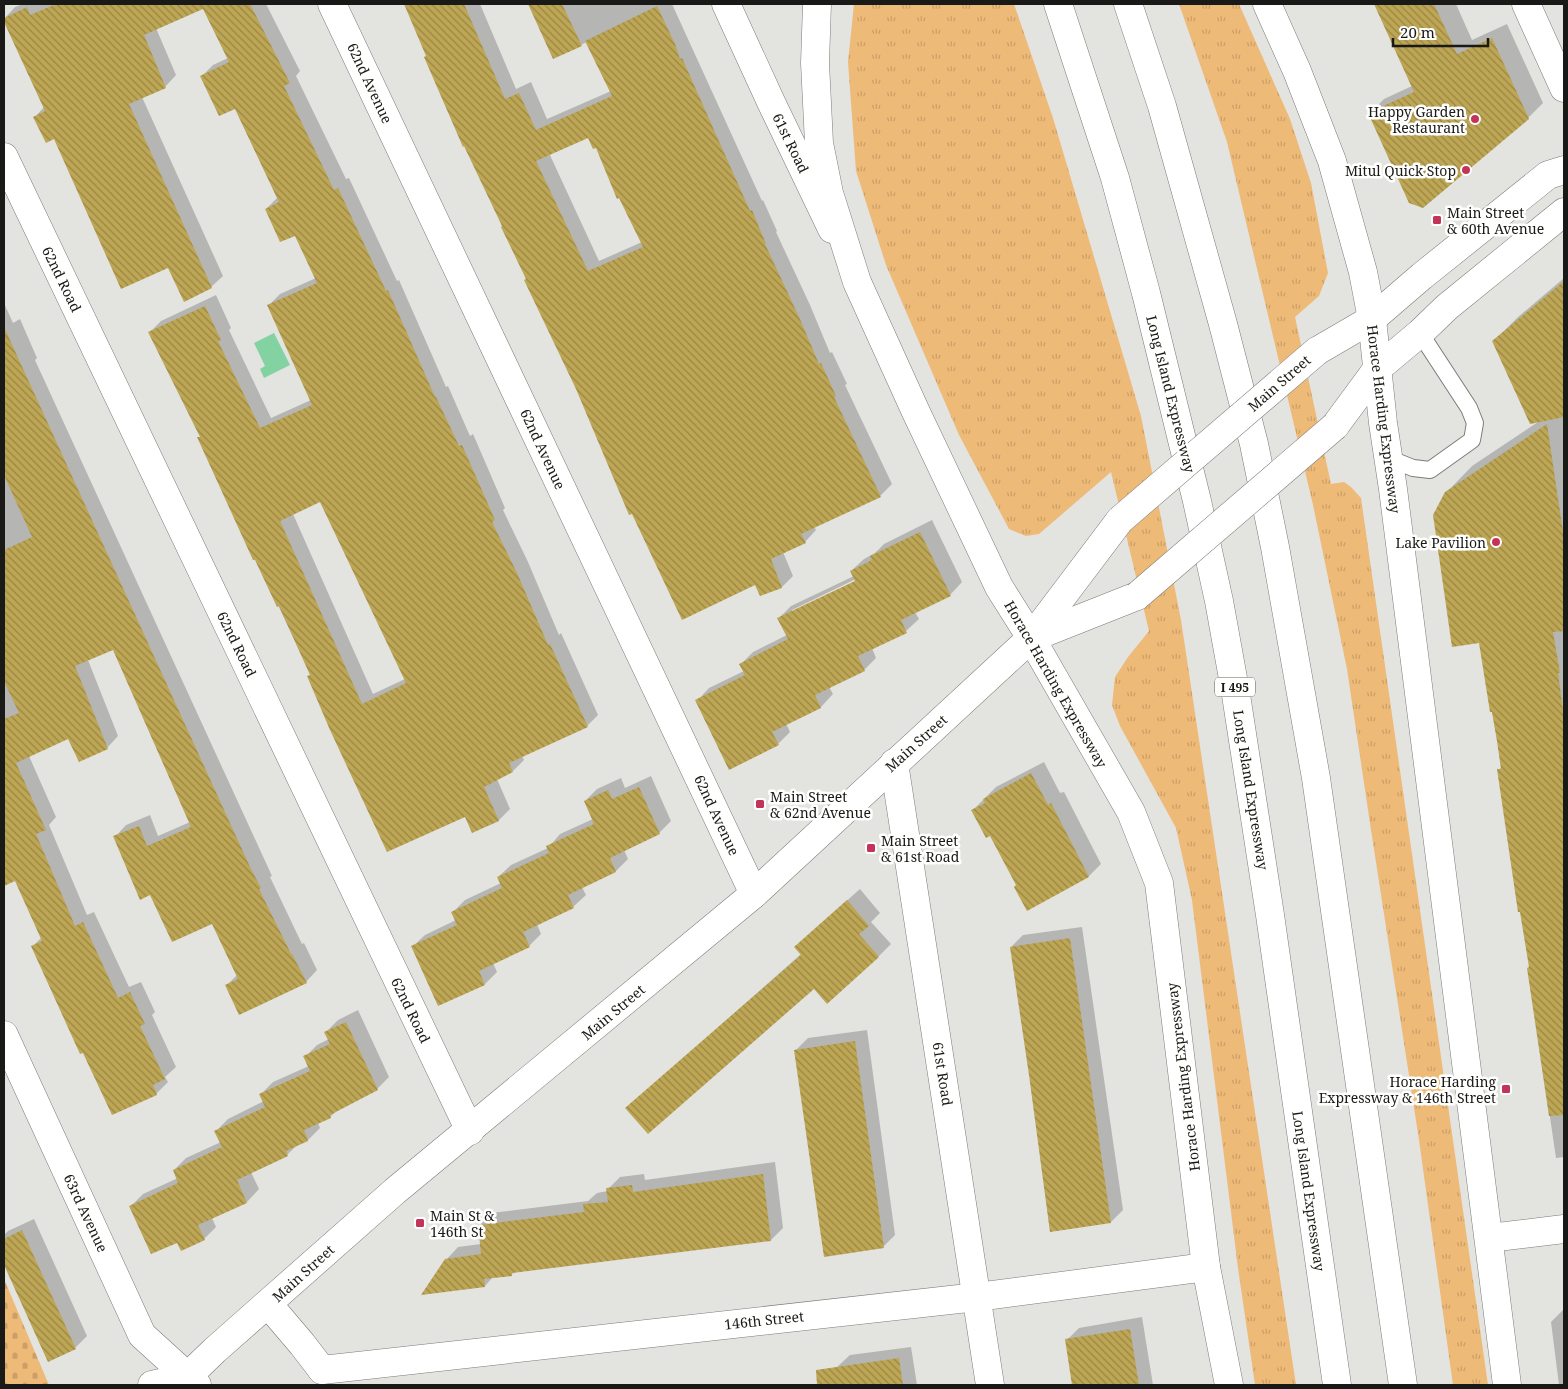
<svg xmlns="http://www.w3.org/2000/svg" width="1568" height="1389" font-family="'Noto Serif',serif">
<defs>
<pattern id="grass-tufts" width="24" height="20" patternUnits="userSpaceOnUse" patternTransform="scale(1.25)"><rect width="24" height="20" fill="#eeba78"/><path d="M3 7l-1-3M5 7V3M7 7l1-3M15 17l-1-3M17 17v-4M19 17l1-3" fill="none" stroke="#cc9f67"/></pattern>
<pattern id="cemetery-stones" width="16" height="16" patternUnits="userSpaceOnUse" patternTransform="scale(1.25)"><rect width="16" height="16" fill="#eeba78"/><path d="M2 7V4a2 2 0 0 1 4 0v3zM10 15v-3a2 2 0 0 1 4 0v3z" fill="#cc9f67"/></pattern>
<pattern id="building-back-hatch" width="6" height="6" patternUnits="userSpaceOnUse" patternTransform="scale(1.25)"><rect width="6" height="6" fill="#bda654"/><path d="M-1 5l2 2M0 0l6 6M5-1l2 2" fill="none" stroke="#998645"/></pattern>
</defs>
<rect width="100%" height="100%" fill="#e3e3e0"/>
<g fill="url(#grass-tufts)">
<polygon points="854,4 1014,4 1053,118 1141,416 1181,620 1296,1385 1255,1385 1238,1268 1192,900 1176,828 1120,726 1112,705 1115,677 1128,657 1149,631 1111,472 1039,534 1026,536 1009,529 959,435 886,265 856,171 848,62"/>
<polygon points="1179,4 1239,4 1290,119 1311,183 1328,273 1319,296 1295,317 1331,484 1344,482 1351,487 1361,498 1488,1385 1453,1385 1419,1140 1371,830 1347,669 1313,505 1227,142"/>
</g>
<polygon fill="url(#cemetery-stones)" points="4,1279 49,1385 4,1385"/>
<polygon fill="#83d2a1" points="274,333 290,365 264,378 260,369 265,366 254,343"/>
<g fill="#0003" fill-rule="evenodd">
<path d="M23,4H266L300,71L296,76L346,179L349,178L397,281L399,280L446,387L448,386L470,436L473,434L505,508L503,510L528,562L559,635L561,633L598,715L587,726L522,756L524,760L513,771L497,779L510,809L499,820L473,832L465,815L311,675L199,438L201,436L150,332L161,321L216,295L231,328L229,330L271,418L311,400L269,305L280,294L316,278L295,234L266,209L277,198L235,107L202,76L213,65L228,58L203,7L156,28L176,75L165,87L142,97L223,276L211,287L168,266L35,117L44,107L4,19L15,7ZM320,501L405,679L373,694L293,514Z"/>
<path d="M405,4H480L516,89L531,82L547,119L611,91L587,42L554,58L530,4H672L762,201L763,200L777,231L776,232L810,305L830,353L832,352L847,384L845,385L892,484L880,496L814,526L816,530L805,542L783,552L793,576L782,587L760,595L756,584L577,389ZM588,136L596,146L642,242L599,261L549,153Z"/>
<polygon points="1375,4 1456,4 1472,40 1507,24 1543,103 1528,118 1369,114 1384,99 1412,86"/>
<polygon points="1564,278 1564,1157 1556,1158 1528,968 1530,967 1498,770 1502,767 1480,642 1446,493 1472,466 1541,420 1494,341 1518,317"/>
<polygon points="4,303 13,323 20,319 37,358 35,360 272,876 270,877 302,944 304,943 317,970 306,982 227,985 237,975 212,922 151,894 115,837 126,825 150,815 158,836 190,822 113,649 88,660 118,736 107,748 68,737 29,756 56,817 49,825 87,915 94,912 129,987 141,982 155,1012 152,1015 176,1067 165,1077 168,1082 156,1094 33,946 41,938 16,880 4,884"/>
<path d="M932,520L962,582L950,595L915,612L919,619L906,631L872,648L876,658L864,670L829,687L833,694L821,707L786,723L790,732L778,744L697,701L709,688L744,671L741,664L753,652L787,635L779,618L791,606L854,576L851,571L864,559L875,553L884,544ZM860,577L861,579L792,612V610Z"/>
<polygon points="1044,762 1060,793 1064,792 1101,864 1089,876 1027,909 1018,885 990,834 972,811 996,787"/>
<polygon points="651,776 671,821 659,833 624,850 628,859 616,871 582,887 586,895 573,907 537,924 541,934 529,946 493,963 497,972 485,984 439,1005 412,947 425,935 456,920 453,912 465,900 501,883 498,877 511,865 548,848 560,834 593,819 585,801 597,789 621,778 625,788"/>
<polygon points="860,889 880,913 871,922 891,944 879,956 827,1002 814,987 627,1108 801,954 808,935"/>
<polygon points="1082,927 1123,1210 1111,1222 1030,1075 1011,947 1023,935"/>
<polygon points="358,1010 389,1077 377,1089 339,1109 330,1117 318,1123 320,1128 308,1140 298,1144 287,1155 251,1172 259,1189 247,1202 212,1218 216,1227 204,1239 177,1241 131,1206 143,1194 178,1178 174,1170 186,1158 221,1142 216,1131 228,1119 264,1101 261,1094 273,1082 309,1066 305,1057 317,1045 329,1039 326,1032 338,1020"/>
<polygon points="867,1030 895,1235 883,1247 796,1050 808,1038"/>
<polygon points="775,1162 783,1228 771,1240 515,1272 512,1274 493,1277 485,1286 446,1260 458,1247 481,1244 479,1226 491,1213 588,1201 597,1193 608,1191 608,1189 620,1177 644,1174 645,1180"/>
<polygon points="34,1219 87,1336 75,1348 49,1360 4,1262 4,1235 8,1231"/>
<polygon points="1563,1310 1564,1310 1564,1385 1559,1385 1551,1322"/>
<polygon points="1142,1317 1153,1385 1074,1385 1067,1340 1079,1328"/>
<polygon points="911,1347 917,1385 840,1385 837,1367 850,1355"/>
</g>
<g fill="url(#building-back-hatch)" fill-rule="evenodd">
<path d="M56,4H250L290,83L284,86L334,190L338,188L386,291L388,290L435,397H436L459,446L462,445L495,520L492,522L517,573L548,645L550,644L588,727L509,763L513,772L484,787L499,821L472,833L465,817L387,852L330,730L307,676L310,675L279,606L277,607L255,560H253L197,437H200L148,332L205,306L221,340L218,341L260,428L312,405L267,305L317,283L295,236L280,242L265,209L279,202L235,109L219,116L200,76L229,62L203,9L144,35L166,88L129,104L212,288L184,302L168,268L121,289L54,139L46,143L33,117L45,111L4,22V18L27,7L30,15ZM320,502L406,683L362,704L280,521Z"/>
<path d="M404,4H464L505,99L519,93L536,130L612,96L585,41L657,6L675,44L680,59L682,58L750,211L752,210L766,244H765L799,317L819,364L821,363L836,396L834,397L881,497L801,534L806,543L771,559L782,588L760,596L755,585L682,620L632,514L629,515L576,389L524,280L526,279L501,227L502,226L464,146L463,147L424,57L426,56ZM588,138L593,149L596,148L617,199L619,198L643,247L588,271L536,161Z"/>
<polygon points="528,4 562,4 582,46 553,59"/>
<polygon points="1374,4 1434,4 1457,54 1492,38 1529,119 1423,208 1409,203 1368,113 1414,92"/>
<polygon points="1564,281 1564,417 1530,424 1492,341"/>
<polygon points="4,327 250,867 261,888 259,889 291,954 292,954 307,983 239,1015 225,985 238,979 212,924 172,942 150,895 140,900 113,836 139,826 147,846 191,827 113,650 75,666 108,749 79,762 68,739 16,763 46,830 36,834 75,926 83,922 118,998 130,992 145,1024 140,1026 165,1079 153,1085 157,1095 112,1115 83,1053 80,1054 31,946 42,941 15,881 4,886 4,719 19,713 4,681 4,550 32,537 4,475"/>
<polygon points="1547,424 1564,539 1564,631 1553,632 1560,673 1558,673 1564,718 1564,1115 1549,1116 1527,968 1529,967 1520,912 1518,912 1497,769 1501,769 1497,741 1492,712 1490,712 1479,643 1452,647 1433,515 1445,492"/>
<polygon points="920,532 951,596 901,620 907,633 858,656 865,671 815,695 821,708 772,732 779,745 729,770 695,700 745,675 739,664 788,639 777,618 855,581 850,571 872,560 870,556"/>
<polygon points="1031,773 1048,805 1051,803 1089,877 1027,911 1014,887 1016,885 990,836 986,838 971,810 985,803 983,799"/>
<polygon points="639,787 660,834 610,858 616,872 568,895 574,908 523,932 530,947 479,971 485,985 438,1006 411,946 457,925 451,912 502,888 497,877 549,853 546,846 594,824 584,801 608,790 612,799"/>
<polygon points="847,900 869,926 859,934 879,957 827,1004 814,989 648,1134 625,1108 801,955 794,947"/>
<polygon points="1070,938 1111,1223 1050,1232 1029,1075 1010,947"/>
<polygon points="346,1022 378,1090 330,1115 331,1118 304,1130 308,1141 286,1151 288,1156 237,1180 247,1203 198,1225 205,1240 181,1251 177,1243 151,1254 129,1206 178,1183 173,1170 222,1147 214,1131 265,1107 259,1094 310,1071 303,1056 330,1044 324,1032"/>
<polygon points="855,1041 884,1248 824,1257 794,1050"/>
<polygon points="763,1174 771,1241 512,1273 512,1276 484,1279 485,1287 421,1295 445,1259 481,1254 478,1225 584,1212 583,1204 608,1202 606,1188 632,1185 633,1192"/>
<polygon points="22,1230 76,1349 48,1362 4,1265 4,1239"/>
<polygon points="1130,1329 1139,1385 1072,1385 1065,1339"/>
<polygon points="899,1358 903,1385 817,1385 816,1370"/>
</g>
<g fill="none" stroke-linecap="round" stroke-linejoin="round">
<g stroke="#7b7c79" stroke-width="18">
<polyline id="service" points="1388,458 1413,468 1430,470 1472,440 1475,423 1469,408 1420,333"/>
</g>
<g stroke="#7b7c79" stroke-width="29">
<g id="minor">
<polyline points="332,4 754,894"/>
<polyline points="726,4 771,102 832,229"/>
<polyline points="1526,4 1564,88"/>
<polyline points="4,157 470,1131"/>
<polyline points="894,763 990,1385"/>
<polyline points="4,1035 142,1335 197,1385"/>
<polyline points="1489,1238 1564,1229"/>
<polyline points="268,1304 302,1344 322,1370"/>
<polyline points="322,1370 977,1297 1206,1267"/>
</g>
</g>
<g stroke="#7b7c79" stroke-width="29">
<g id="secondary">
<polyline points="817,4 815,63 819,143 829,193 857,282 915,410 999,587 1031,638 1131,812 1159,883 1206,1267 1229,1385"/>
<polyline points="1267,4 1297,71 1332,161 1363,272 1372,319 1383,423 1393,489 1507,1385"/>
<polyline points="1317,351 1372,319 1422,276 1548,175 1564,170"/>
<polyline points="1335,426 1377,369 1420,333 1447,307 1564,212"/>
<polyline points="1031,638 1120,520"/>
<polyline points="1031,638 1137,596"/>
</g>
</g>
<g stroke="#7b7c79" stroke-width="29">
<g id="primary">
<polyline points="152,1385 187,1377"/>
<polyline points="182,1385 187,1377 215,1350 395,1191 754,894 1031,638"/>
</g>
</g>
<g stroke="#7b7c79" stroke-width="29">
<g id="motorway">
<polyline points="1058,4 1115,178 1146,293 1197,501 1219,601 1236,695 1270,915 1337,1385"/>
<polyline points="1128,4 1162,106 1223,324 1254,444 1275,547 1316,778 1403,1385"/>
</g>
</g>
<use href="#service" stroke="#fff" stroke-width="16"/>
<use href="#minor" stroke="#fff" stroke-width="28"/>
<use href="#secondary" stroke="#fff" stroke-width="28"/>
<use href="#primary" stroke="#fff" stroke-width="28"/>
<use href="#motorway" stroke="#fff" stroke-width="28"/>
<g stroke="#7b7c79" stroke-width="29" stroke-linecap="butt">
<g id="secondary-bridge">
<polyline points="1120,520 1317,351"/>
<polyline points="1137,596 1335,426"/>
</g>
</g>
<use href="#secondary-bridge" stroke="#fff" stroke-width="28"/>
</g>
<g fill="#c3345a" stroke="#fffffe" stroke-width="2">
<circle cx="1475" cy="119" r="5"/>
<circle cx="1466" cy="170" r="5"/>
<rect x="1432" y="215" width="10" height="10" rx="2.5"/>
<circle cx="1496" cy="542" r="5"/>
<rect x="755" y="799" width="10" height="10" rx="2.5"/>
<rect x="866" y="843" width="10" height="10" rx="2.5"/>
<rect x="1501" y="1084" width="10" height="10" rx="2.5"/>
<rect x="415" y="1218" width="10" height="10" rx="2.5"/>
</g>
<g text-anchor="middle" dominant-baseline="central" stroke-width="5" stroke-linejoin="round" paint-order="stroke">
<rect fill="#fffffe" stroke="#5e5e5d" stroke-width="1" x="1215" y="677.5" width="40" height="19" rx="4"/>
<g font-size="12" font-weight="bold" fill="#191918">
<text x="1235" y="687">I 495</text>
</g>
<g font-size="14" fill="#191918" stroke="#fffffe">
<text transform="translate(370 83) rotate(65)">62nd Avenue</text>
<text transform="translate(791 143) rotate(64)">61st Road</text>
<text transform="translate(62 279) rotate(64)">62nd Road</text>
<text transform="translate(1279 383) rotate(-41)">Main Street</text>
<text transform="translate(1171 394) rotate(76)">Long Island Expressway</text>
<text transform="translate(1384 419) rotate(83)">Horace Harding Expressway</text>
<text transform="translate(543 449) rotate(65)">62nd Avenue</text>
<text transform="translate(237 644) rotate(64)">62nd Road</text>
<text transform="translate(1056 684) rotate(60)">Horace Harding Expressway</text>
<text transform="translate(916 743) rotate(-42)">Main Street</text>
<text transform="translate(1251 790) rotate(81)">Long Island Expressway</text>
<text transform="translate(717 815) rotate(65)">62nd Avenue</text>
<text transform="translate(411 1010) rotate(64)">62nd Road</text>
<text transform="translate(613 1012) rotate(-40)">Main Street</text>
<text transform="translate(943 1074) rotate(81)">61st Road</text>
<text transform="translate(1183 1077) rotate(-97)">Horace Harding Expressway</text>
<text transform="translate(1309 1191) rotate(82)">Long Island Expressway</text>
<text transform="translate(86 1213) rotate(65)">63rd Avenue</text>
<text transform="translate(303 1273) rotate(-42)">Main Street</text>
<text transform="translate(764 1320) rotate(-6)">146th Street</text>
</g>
<g font-size="14" fill="#191918" stroke="#fffffe" text-anchor="end">
<text x="1465" y="111">Happy Garden<tspan x="1465" dy="16">Restaurant</tspan></text>
<text x="1456" y="170">Mitul Quick Stop</text>
<text x="1447" y="212" text-anchor="start">Main Street<tspan x="1447" dy="16">&amp; 60th Avenue</tspan></text>
<text x="1486" y="542">Lake Pavilion</text>
<text x="770" y="796" text-anchor="start">Main Street<tspan x="770" dy="16">&amp; 62nd Avenue</tspan></text>
<text x="881" y="840" text-anchor="start">Main Street<tspan x="881" dy="16">&amp; 61st Road</tspan></text>
<text x="1496" y="1081">Horace Harding<tspan x="1496" dy="16">Expressway &amp; 146th Street</tspan></text>
<text x="430" y="1215" text-anchor="start">Main St &amp;<tspan x="430" dy="16">146th St</tspan></text>
</g>
</g>
<rect width="1568" height="1389" fill="none" stroke="#191918" stroke-width="10"/>
<path d="M1393 38v8h95v-8" fill="none" stroke="#191918" stroke-width="2.5"/>
<text x="1400" y="38" font-size="15" fill="#191918" stroke="#fffffe" stroke-width="4" paint-order="stroke">20 m</text>
</svg>
